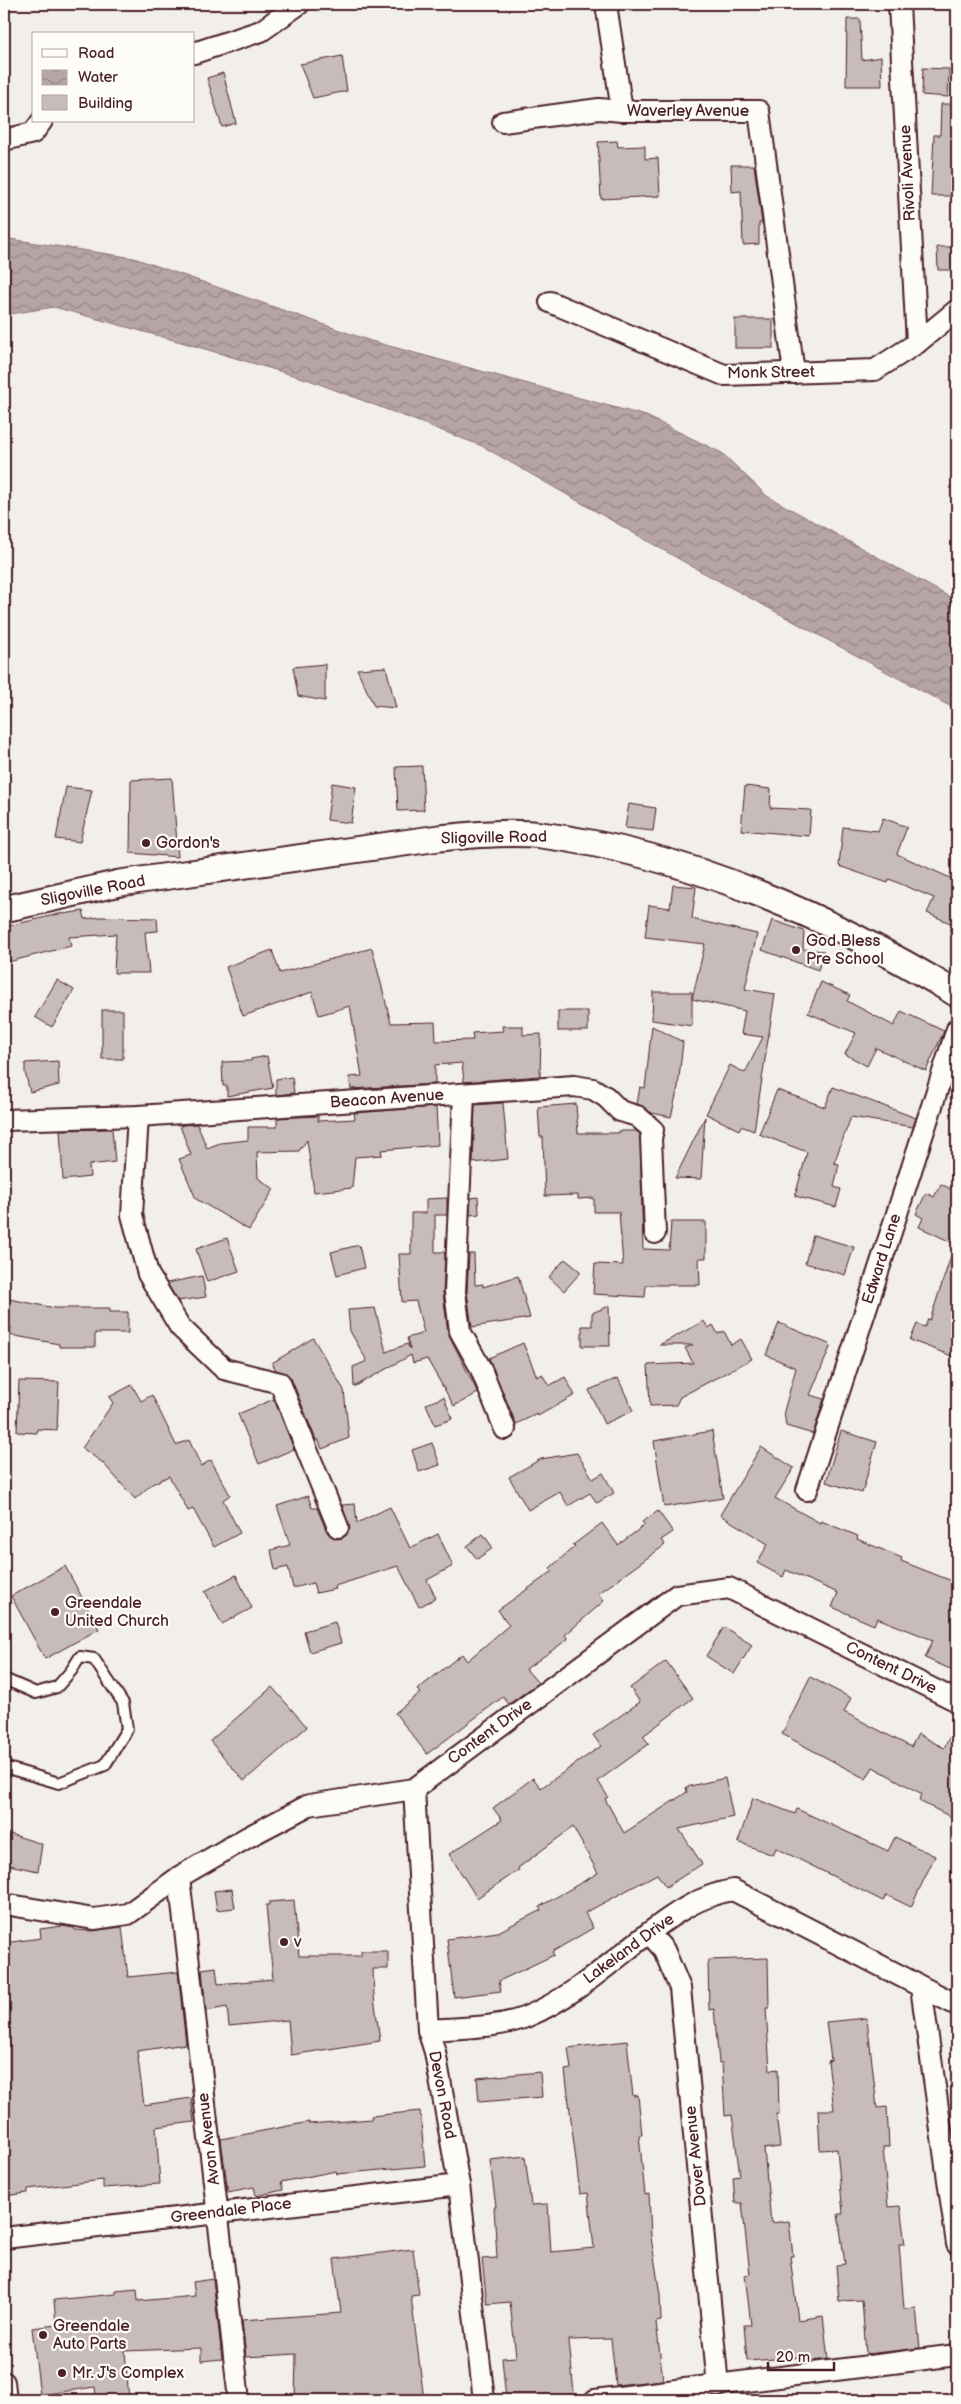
<svg xmlns="http://www.w3.org/2000/svg" width="961" height="2404" font-family="'Balsamiq Sans',sans-serif">
<defs>
<pattern id="water-waves" width="16" height="10" patternUnits="userSpaceOnUse" patternTransform="scale(1.25)"><rect width="16" height="10" fill="#b7a5a6"/><path d="M0 5q4-4 8 0t8 0" fill="none" stroke="#978687"/></pattern>
</defs>
<rect width="100%" height="100%" fill="#f2efeb"/>
<filter id="ink" filterUnits="userSpaceOnUse"><feTurbulence type="fractalNoise" baseFrequency=".02" numOctaves="2"/><feDisplacementMap in="SourceGraphic" scale="10" xChannelSelector="R" yChannelSelector="G"/><feConvolveMatrix kernelMatrix="1 2 1 2 8 2 1 2 1" color-interpolation-filters="sRGB"/></filter>
<g filter="url(#ink)">
<polygon fill="url(#water-waves)" stroke="#8b6f75" points="10,239 134,258 371,341 646,416 722,453 767,496 957,601 957,710 693,567 482,446 309,380 188,344 54,307 4,315 4,241"/>
<g fill="#c8bbbb" stroke="#4a1f2b">
<polygon points="847,19 860,19 862,60 881,57 882,86 846,86"/>
<polygon points="342,56 347,91 313,98 300,64"/>
<polygon points="923,68 949,69 948,97 922,95"/>
<polygon points="223,73 236,123 222,127 207,78"/>
<polygon points="941,104 957,104 957,196 931,196 934,135 940,135"/>
<polygon points="617,141 618,147 645,146 645,159 658,158 660,196 601,199 598,142"/>
<polygon points="731,165 754,165 762,223 759,223 759,244 743,245 741,191 732,192"/>
<polygon points="937,247 957,247 957,270 938,270"/>
<rect x="735" y="319" width="38" height="29"/>
<polygon points="325,664 325,701 298,696 293,667"/>
<polygon points="386,667 396,708 374,706 357,669"/>
<polygon points="422,766 424,810 398,811 396,767"/>
<polygon points="172,778 178,857 130,853 131,780"/>
<polygon points="332,783 356,787 351,823 327,820"/>
<polygon points="745,786 771,789 770,808 811,810 809,836 741,830"/>
<polygon points="66,787 92,790 80,842 56,839"/>
<polygon points="629,804 656,808 653,831 625,828"/>
<polygon points="883,818 907,827 897,854 957,881 957,926 927,913 934,898 889,879 888,883 839,866 843,827 878,831"/>
<polygon points="673,885 696,887 692,919 757,934 745,989 775,994 754,1131 741,1126 739,1130 706,1114 730,1065 745,1073 763,1037 741,1034 745,1011 692,999 705,944 645,937 649,905 670,908"/>
<polygon points="83,911 85,919 101,917 157,918 158,931 145,932 149,973 114,973 116,934 69,937 71,946 4,963 4,927 63,913 63,914"/>
<polygon points="772,920 804,931 803,949 824,951 818,970 762,950"/>
<polygon points="372,948 391,1023 435,1022 436,1041 473,1040 472,1033 503,1031 502,1026 523,1026 523,1035 541,1034 540,1076 464,1082 462,1063 435,1065 435,1084 351,1089 349,1077 362,1076 350,1006 319,1015 312,992 243,1016 226,967 272,950 280,973"/>
<polygon points="57,980 74,990 52,1027 35,1017"/>
<polygon points="821,982 850,995 847,1001 894,1026 901,1011 944,1031 926,1071 876,1048 867,1066 845,1054 856,1033 808,1013"/>
<polygon points="653,992 692,992 692,1026 652,1020"/>
<rect x="102" y="1010" width="21" height="49"/>
<rect x="558" y="1011" width="30" height="20"/>
<polygon points="652,1026 683,1042 678,1087 671,1117 652,1113 637,1104 640,1087 645,1088"/>
<polygon points="267,1056 273,1088 227,1096 227,1086 223,1086 222,1062 251,1061 251,1059"/>
<polygon points="58,1061 59,1085 30,1092 25,1072 25,1063"/>
<polygon points="292,1077 294,1093 276,1095 276,1079"/>
<polygon points="833,1087 916,1118 913,1127 851,1117 834,1163 839,1164 834,1187 841,1189 836,1207 795,1196 807,1152 759,1134 777,1090 825,1107"/>
<polygon points="503,1103 508,1159 473,1163 475,1105"/>
<polygon points="576,1104 578,1133 619,1133 619,1131 636,1131 640,1134 643,1249 669,1250 671,1222 706,1222 706,1258 699,1258 700,1285 646,1285 645,1297 593,1294 595,1264 623,1265 619,1212 594,1212 594,1198 578,1199 578,1195 545,1196 543,1137 540,1137 538,1107"/>
<polygon points="436,1107 438,1145 381,1150 382,1155 355,1157 352,1188 314,1192 307,1140 299,1151 257,1152 258,1178 274,1189 249,1230 196,1199 179,1159 191,1155 180,1126 184,1125 197,1124 207,1148 220,1143 248,1140 248,1127 277,1127 277,1118 318,1116 318,1121 355,1119 354,1113"/>
<polygon points="705,1117 701,1179 675,1178"/>
<polygon points="112,1129 115,1162 89,1165 90,1177 63,1180 60,1130"/>
<polygon points="941,1184 957,1192 957,1229 951,1242 919,1227 923,1218 916,1214 926,1193 934,1197"/>
<polygon points="478,1197 479,1214 470,1215 471,1198"/>
<polygon points="447,1198 447,1215 435,1215 435,1252 444,1252 445,1255 443,1293 448,1333 478,1393 454,1406 427,1359 413,1363 411,1355 354,1387 353,1367 367,1361 350,1331 348,1310 375,1308 386,1352 407,1344 410,1349 407,1338 424,1333 416,1301 402,1302 399,1254 411,1254 411,1213 426,1213 426,1199"/>
<polygon points="813,1235 854,1247 845,1275 805,1263"/>
<polygon points="227,1238 239,1271 207,1282 196,1249"/>
<polygon points="359,1245 364,1268 337,1275 331,1252"/>
<polygon points="954,1247 957,1248 957,1358 910,1340 917,1324 925,1327 928,1319 930,1320"/>
<polygon points="469,1254 474,1254 475,1285 483,1284 483,1287 518,1276 530,1318 472,1327 467,1292"/>
<polygon points="565,1259 581,1272 564,1291 549,1277"/>
<polygon points="202,1276 206,1297 178,1301 167,1283"/>
<polygon points="9,1299 55,1308 110,1308 110,1312 128,1312 128,1333 95,1333 95,1347 59,1347 59,1344 10,1335 11,1327 4,1326"/>
<polygon points="609,1306 610,1346 582,1346 582,1326 592,1326 592,1313"/>
<polygon points="704,1321 708,1328 713,1325 718,1334 724,1331 731,1345 741,1339 752,1359 680,1397 676,1405 650,1406 648,1365 693,1363 685,1348 693,1345 659,1345"/>
<polygon points="779,1323 831,1345 810,1395 824,1399 813,1434 786,1426 784,1411 796,1368 766,1355"/>
<polygon points="313,1338 344,1390 349,1438 322,1449 318,1439 316,1440 291,1378 287,1374 276,1370 272,1363"/>
<polygon points="523,1343 537,1377 542,1374 549,1386 565,1377 575,1395 538,1416 537,1414 516,1424 489,1358"/>
<polygon points="618,1378 633,1411 604,1424 589,1390"/>
<polygon points="19,1381 59,1382 57,1430 37,1429 37,1433 17,1432"/>
<polygon points="132,1385 141,1401 152,1395 176,1445 189,1440 201,1466 211,1460 230,1495 223,1500 240,1533 214,1547 193,1509 188,1511 169,1476 152,1484 135,1499 103,1463 82,1448 113,1403 109,1397"/>
<polygon points="444,1397 452,1419 435,1425 426,1404"/>
<polygon points="274,1399 294,1449 259,1464 238,1414"/>
<polygon points="712,1431 723,1498 664,1507 654,1441"/>
<polygon points="841,1431 877,1442 862,1493 826,1482"/>
<polygon points="432,1443 440,1465 419,1472 412,1450"/>
<polygon points="761,1447 794,1468 775,1498 820,1523 821,1521 858,1536 857,1539 902,1558 901,1561 957,1583 957,1672 925,1658 933,1640 877,1618 874,1625 832,1607 838,1593 786,1570 783,1577 757,1563 768,1544 720,1515"/>
<polygon points="577,1453 593,1479 603,1473 614,1493 597,1503 590,1493 568,1506 560,1492 528,1510 509,1477 541,1459"/>
<polygon points="308,1496 312,1508 317,1508 327,1532 336,1539 343,1538 350,1529 342,1505 355,1504 357,1523 390,1507 410,1548 438,1534 453,1566 427,1580 436,1598 419,1607 398,1566 335,1586 336,1589 316,1593 313,1583 293,1588 288,1567 275,1570 271,1550 290,1545 277,1506"/>
<polygon points="658,1511 673,1532 661,1540 665,1545 598,1594 604,1601 565,1635 568,1639 526,1669 538,1683 509,1704 503,1697 427,1754 395,1713 420,1693 417,1690 462,1654 467,1661 509,1625 498,1610 553,1571 550,1568 575,1546 573,1545 602,1523 618,1545 645,1525 642,1522"/>
<polygon points="483,1534 493,1548 477,1559 467,1546"/>
<polygon points="65,1566 99,1629 45,1659 11,1596"/>
<polygon points="236,1575 252,1608 222,1624 205,1591"/>
<polygon points="335,1622 341,1643 310,1652 304,1631"/>
<polygon points="724,1627 752,1645 734,1674 706,1656"/>
<polygon points="666,1661 693,1698 643,1736 649,1744 598,1781 608,1797 605,1799 624,1833 687,1792 686,1787 725,1778 733,1817 679,1829 702,1864 666,1887 657,1874 585,1913 593,1928 552,1952 554,1955 499,1981 501,1991 454,1997 447,1939 498,1932 541,1910 539,1907 598,1873 573,1827 518,1868 519,1870 477,1898 449,1854 502,1820 493,1808 533,1778 541,1788 601,1746 593,1735 640,1702 630,1688"/>
<polygon points="810,1677 851,1698 844,1712 911,1747 918,1734 944,1748 957,1722 957,1820 919,1801 922,1794 873,1767 866,1779 782,1734"/>
<polygon points="272,1687 307,1727 244,1781 210,1741"/>
<polygon points="753,1798 795,1814 797,1809 888,1851 895,1837 935,1856 911,1907 886,1895 883,1901 776,1848 773,1855 738,1842"/>
<polygon points="4,1832 42,1844 38,1871 4,1864"/>
<polygon points="232,1889 235,1908 217,1910 214,1891"/>
<polygon points="294,1900 299,1956 361,1956 361,1951 388,1951 388,1969 373,1969 374,1997 380,2041 291,2055 288,2020 229,2026 227,2007 206,2011 202,1969 216,1967 218,1984 273,1979 266,1905 269,1905 269,1902"/>
<polygon points="62,1926 74,1928 75,1930 92,1931 122,1927 128,1977 178,1972 186,2044 137,2051 144,2105 191,2098 194,2122 156,2127 160,2184 103,2188 103,2180 28,2189 28,2193 4,2196 4,1943 41,1938 40,1929"/>
<polygon points="768,1958 769,2008 766,2008 770,2070 778,2069 779,2114 776,2114 780,2147 764,2149 771,2223 789,2221 793,2256 790,2256 798,2320 823,2316 828,2359 804,2362 803,2357 747,2361 744,2325 751,2325 745,2275 750,2274 742,2203 735,2203 733,2177 740,2176 732,2115 725,2116 722,2063 719,2063 714,2009 709,2010 708,1960"/>
<polygon points="867,2018 877,2108 887,2107 889,2147 883,2147 888,2207 900,2206 905,2244 899,2244 904,2309 916,2308 920,2348 866,2354 862,2300 839,2301 836,2265 845,2264 838,2214 843,2214 837,2149 820,2150 818,2110 834,2110 828,2061 831,2060 826,2022"/>
<polygon points="627,2041 633,2096 638,2095 642,2135 639,2135 645,2195 649,2194 651,2237 660,2295 661,2321 656,2322 663,2380 616,2385 611,2339 569,2340 574,2394 506,2400 502,2358 516,2357 510,2302 487,2304 482,2259 497,2258 494,2207 496,2207 490,2160 525,2156 531,2205 548,2204 551,2252 594,2248 588,2193 580,2194 565,2070 571,2069 568,2048"/>
<polygon points="540,2072 542,2097 479,2102 477,2078"/>
<polygon points="420,2111 425,2166 337,2174 336,2171 281,2182 283,2190 256,2196 254,2187 228,2192 221,2139 309,2122 309,2124 372,2119 371,2116"/>
<polygon points="413,2249 419,2295 411,2296 424,2400 295,2400 296,2354 246,2357 242,2320 341,2313 334,2259"/>
<polygon points="213,2279 222,2359 201,2361 201,2348 125,2351 129,2400 96,2400 95,2387 40,2395 32,2328 56,2325 54,2300 116,2294 116,2291 137,2289 138,2301 195,2296 193,2282"/>
</g>
<g fill="none" stroke-linecap="round" stroke-linejoin="round">
<g stroke="#4a1f2b" stroke-width="14">
<polyline id="service" points="4,1679 36,1693 57,1687 71,1671 80,1657 94,1659 123,1703 127,1729 105,1765 59,1783 4,1767"/>
</g>
<g stroke="#4a1f2b" stroke-width="24">
<g id="minor">
<polyline points="606,4 622,111"/>
<polyline points="899,4 917,343"/>
<polyline points="194,53 261,31 299,4"/>
<polyline points="503,122 599,109 622,111 759,111 794,373"/>
<polyline points="4,140 33,133 42,121"/>
<polyline points="550,302 724,375 875,370 917,343 957,310"/>
<polyline points="464,1094 455,1292 460,1331 480,1367 505,1429"/>
<polyline points="138,1116 132,1215 148,1274 180,1327 224,1369 280,1383 338,1527"/>
<polyline points="4,1120 138,1116 574,1086 593,1089 606,1097 620,1111 637,1116 653,1130 651,1138 655,1233"/>
<polyline points="807,1490 957,1029"/>
<polyline points="414,1789 428,2030 435,2052 459,2185 484,2400"/>
<polyline points="179,1877 239,2400"/>
<polyline points="4,1904 94,1919 128,1914 179,1877 248,1837 309,1805 414,1789 677,1595 729,1588 957,1701"/>
<polyline points="649,1933 664,1950 680,1988 718,2386"/>
<polyline points="921,1987 957,2244"/>
<path d="M428,2030C457,2028 499,2028 526,2017C570,1999 609,1964 646,1935C672,1915 700,1895 733,1890L957,2005"/>
<polyline points="4,2238 459,2185"/>
<polyline points="4,2382 6,2400"/>
<polyline points="595,2400 957,2355"/>
</g>
</g>
<g stroke="#4a1f2b" stroke-width="29">
<path id="tertiary" d="M4,909L120,883L439,838C469,835 511,831 541,835C686,853 833,918 957,994"/>
</g>
<use href="#service" stroke="#fdfcf7" stroke-width="10"/>
<use href="#minor" stroke="#fdfcf7" stroke-width="20"/>
<use href="#tertiary" stroke="#fdfcf7" stroke-width="25"/>
</g>
</g>
<g fill="#4a1f2b" stroke="#fdfcf7" stroke-width="2">
<circle cx="146" cy="843" r="5"/>
<circle cx="796" cy="950" r="5"/>
<circle cx="55" cy="1612" r="5"/>
<circle cx="284" cy="1942" r="5"/>
<circle cx="43" cy="2335" r="5"/>
<circle cx="62" cy="2373" r="5"/>
</g>
<g text-anchor="middle" dominant-baseline="central" stroke-width="4.5" stroke-linejoin="round" paint-order="stroke">
<g font-size="16" fill="#4a1f2b" stroke="#fdfcf7">
<text x="688" y="111">Waverley Avenue</text>
<text transform="translate(908 173) rotate(-93)">Rivoli Avenue</text>
<text transform="translate(771 373) rotate(-1)">Monk Street</text>
<text transform="translate(494 838) rotate(-1)">Sligoville Road</text>
<text transform="translate(93 891) rotate(-11)">Sligoville Road</text>
<text transform="translate(387 1099) rotate(-4)">Beacon Avenue</text>
<text transform="translate(882 1259) rotate(-72)">Edward Lane</text>
<text transform="translate(891 1668) rotate(26)">Content Drive</text>
<text transform="translate(490 1732) rotate(-36)">Content Drive</text>
<text transform="translate(629 1949) rotate(-36)">Lakeland Drive</text>
<text transform="translate(442 2095) rotate(79)">Devon Road</text>
<text transform="translate(209 2139) rotate(-97)">Avon Avenue</text>
<text transform="translate(696 2156) rotate(-96)">Dover Avenue</text>
<text transform="translate(231 2211) rotate(-7)">Greendale Place</text>
</g>
<g font-size="16" fill="#4a1f2b" stroke="#fdfcf7" text-anchor="start">
<text x="156" y="843">Gordon's</text>
<text x="806" y="941">God Bless<tspan x="806" dy="18">Pre School</tspan></text>
<text x="65" y="1603">Greendale<tspan x="65" dy="18">United Church</tspan></text>
<text x="294" y="1942">v</text>
<text x="53" y="2326">Greendale<tspan x="53" dy="18">Auto Parts</tspan></text>
<text x="72" y="2373">Mr. J's Complex</text>
</g>
</g>
<rect width="961" height="2404" fill="none" stroke="#fdfcf7" stroke-width="20"/>
<rect x="10" y="10" width="941" height="2384" fill="none" stroke="#4a1f2b" stroke-width="2" filter="url(#ink)"/>
<rect x="32" y="32" width="162" height="90" fill="#fdfcf7" stroke="#b5a4a5"/>
<rect x="42" y="49" width="25" height="8" fill="#fdfcf7" stroke="#b5a4a5"/>
<text x="78" y="58" font-size="15" fill="#4a1f2b">Road</text>
<rect x="42" y="70" width="25" height="15" fill="url(#water-waves)" stroke="#b5a4a5"/>
<text x="78" y="82" font-size="15" fill="#4a1f2b">Water</text>
<rect x="42" y="95" width="25" height="15" fill="#c8bbbb" stroke="#b5a4a5"/>
<text x="78" y="108" font-size="15" fill="#4a1f2b">Building</text>
<path d="M768 2362v8h66v-8" fill="none" stroke="#4a1f2b" stroke-width="2.5"/>
<text x="776" y="2362" font-size="15" fill="#4a1f2b" stroke="#fdfcf7" stroke-width="4" paint-order="stroke">20 m</text>
</svg>
